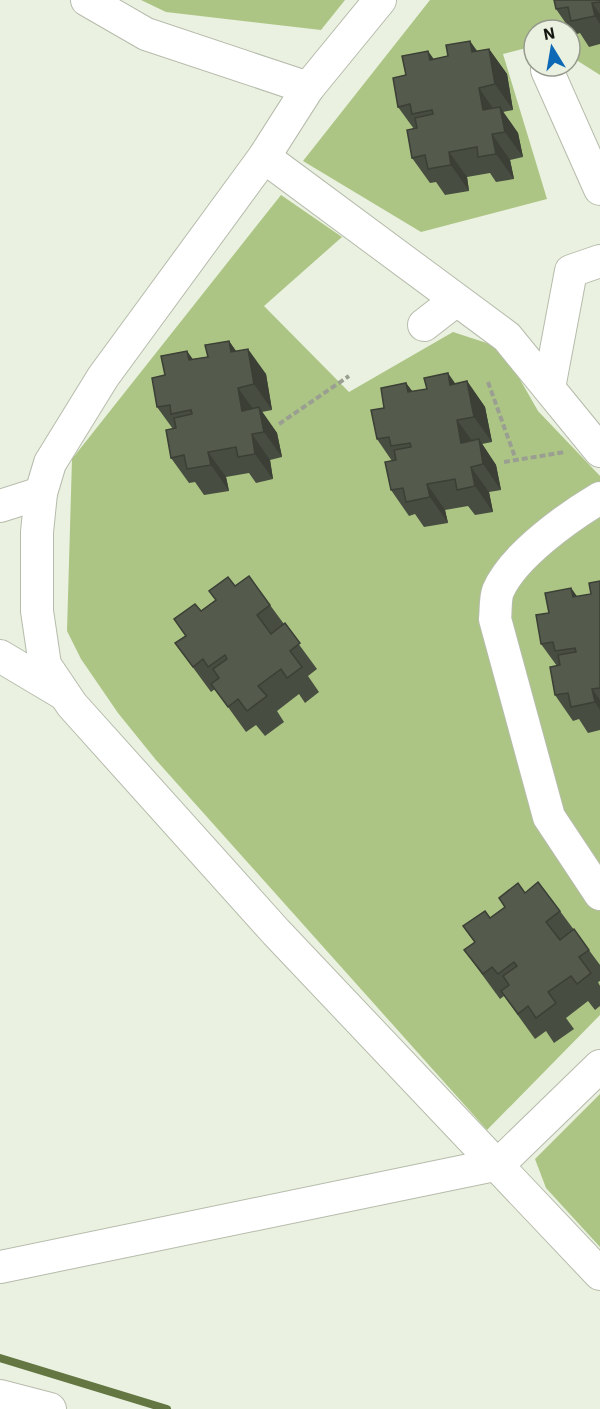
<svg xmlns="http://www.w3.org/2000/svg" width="600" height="1409" font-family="'IBM Plex Sans',sans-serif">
<rect width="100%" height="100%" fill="#eaf1e0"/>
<g fill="#acc584">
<polygon points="141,0 345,0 321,30 166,12"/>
<polygon points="430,0 600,0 600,75 570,56 570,30 534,30 534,46 503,54 547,199 421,232 303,161"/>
<polygon points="281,195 342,237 264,306 349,392 453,332 502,348 538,411 600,476 600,1015 487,1130 156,760 118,713 81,659 67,631 72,459"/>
<polygon points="600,1094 600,1247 546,1188 535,1159"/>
</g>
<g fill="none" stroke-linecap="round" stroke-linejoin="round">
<polyline stroke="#647743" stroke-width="8" points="0,1358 167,1409"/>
<g stroke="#b6bcac" stroke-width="34">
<g id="minor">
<polyline points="87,0 146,34 308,88"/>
<polyline points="380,0 308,88 264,157 103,377 50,463 41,493 37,532 37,611 45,665 72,705 276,932 600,1274"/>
<polyline points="547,70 600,189"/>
<polyline points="264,157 507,337 600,451"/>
<polyline points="424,325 455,301"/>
<polyline points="549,388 571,271 600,261"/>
<path d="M600,498C568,517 513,556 498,591C495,599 496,611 495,619L549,817L600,894"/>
<polyline points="0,506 41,493"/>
<polyline points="0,656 62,693"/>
<polyline points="0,1267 499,1164 600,1066"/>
<polyline points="0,1396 50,1409"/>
</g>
</g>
<g stroke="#9a9f92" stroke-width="4" stroke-dasharray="6 3" stroke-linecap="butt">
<polyline points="488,382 516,460"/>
<polyline points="279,424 349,376"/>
<polyline points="504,462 565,452"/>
</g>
<use href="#minor" stroke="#fff" stroke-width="32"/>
</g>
<g fill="#484d41">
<polygon points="600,0 600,44 589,47 580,33 574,35 556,9"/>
<polygon points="489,49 507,74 513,110 503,112 518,133 523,157 510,160 514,179 496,182 490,173 467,177 469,191 445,195 436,182 430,183 412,158 414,129 398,107 406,75 434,59"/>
<polygon points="229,341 236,351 266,374 272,410 262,412 277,433 282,457 270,460 273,479 256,483 249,473 226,477 229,491 204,495 195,482 189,483 171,458 173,429 157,407 165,375 193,359 208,357"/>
<polygon points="467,381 485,407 492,442 482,444 496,465 501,490 489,492 493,512 475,515 468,506 445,510 448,523 424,527 415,514 409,516 391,490 392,461 377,439 384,408 406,383 413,392"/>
<polygon points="600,581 600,730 588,733 579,719 573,721 555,695 557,666 541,644 549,613 571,588 577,597 591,594"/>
<polygon points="235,586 270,605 317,669 308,676 319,692 305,703 299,694 277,711 284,722 265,736 256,725 246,732 215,689 211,692 175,643 185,636 201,611"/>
<polygon points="525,893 560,911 600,965 600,981 598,982 600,986 600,1006 595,1010 588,1001 566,1018 574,1029 554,1043 546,1031 535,1039 504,996 500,999 464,950 475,943 463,926 490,918"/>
</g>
<g fill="#3b3f35">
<polygon points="592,3 600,14 600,24 595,16"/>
<polygon points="470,41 488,66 472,52"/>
<polygon points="489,49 507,74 513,110 495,84"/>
<polygon points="428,51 446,76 430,60"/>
<polygon points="479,88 496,113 483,110"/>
<polygon points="500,107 518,133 523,157 505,132"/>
<polygon points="492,134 510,160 514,179 496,154"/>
<polygon points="449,152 467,177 469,191 451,165"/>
<polygon points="229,341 247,367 231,352"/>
<polygon points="248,349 266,374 272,410 254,384"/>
<polygon points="187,351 205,376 189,360"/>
<polygon points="448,373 466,399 450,385"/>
<polygon points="467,381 485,407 492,442 474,417"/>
<polygon points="406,383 424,408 408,392"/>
<polygon points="238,388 256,413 242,411"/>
<polygon points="259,407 277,433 282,457 264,432"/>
<polygon points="457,420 475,445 461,443"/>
<polygon points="252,434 270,460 273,479 255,454"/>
<polygon points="479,439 496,465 501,490 483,464"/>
<polygon points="208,452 226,477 229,491 211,465"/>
<polygon points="471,467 489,492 493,512 475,486"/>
<polygon points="427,484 445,510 448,523 430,497"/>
<polygon points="571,588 589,613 573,597"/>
<polygon points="592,689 600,700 600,710 595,702"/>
</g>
<g fill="#545a4c" stroke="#3b3f35" stroke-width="1.5">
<polygon points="554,0 600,0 600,2 592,3 595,16 571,21 568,7 556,9"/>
<polygon points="470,41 472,52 489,49 495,84 479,88 483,110 500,107 505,132 492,134 496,154 478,157 477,147 449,152 451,165 428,169 425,155 412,158 407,130 417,128 415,118 433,114 432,110 412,114 410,104 398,107 393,78 406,75 402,56 428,51 430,60 448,56 446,45"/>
<polygon points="229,341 231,352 248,349 254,384 238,388 242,411 259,407 264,432 252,434 255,454 238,457 236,447 208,452 211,465 187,469 184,455 171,458 166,430 176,428 174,418 192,414 191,410 171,414 170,405 157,407 152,378 165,375 161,356 187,351 189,360 208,357 205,345"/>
<polygon points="448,373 450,385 467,381 474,417 457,420 461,443 479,439 483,464 471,467 475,486 457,490 455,479 427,484 430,497 406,502 403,488 391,490 385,462 396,460 394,450 411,447 410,443 391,446 389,437 377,439 371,410 384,408 381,388 406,383 408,392 427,389 424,378"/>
<polygon points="249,576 270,605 257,615 271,634 285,623 300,643 290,651 302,667 287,678 281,669 258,686 267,696 247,711 238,699 228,707 211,684 219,678 213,669 227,659 225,655 208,667 203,659 193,667 175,643 186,636 174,619 195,604 201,611 216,600 209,591 228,577 235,586"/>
<polygon points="600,581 600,688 592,689 595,702 571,707 568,693 555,695 550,667 560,665 558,655 576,652 575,648 555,651 553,642 541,644 536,615 549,613 545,593 571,588 573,597 591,594 589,583"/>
<polygon points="538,882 560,911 546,922 560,940 574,929 589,950 579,957 591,973 577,984 571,976 548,992 556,1003 536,1018 528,1006 518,1014 501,991 509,985 503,976 517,966 514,962 498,974 492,967 483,974 464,950 475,942 463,926 485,911 490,918 505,907 499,898 518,883 525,893"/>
</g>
<g transform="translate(552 48) rotate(349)"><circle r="28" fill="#eaf1e0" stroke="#959a8d" stroke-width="1.5"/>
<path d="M0-4.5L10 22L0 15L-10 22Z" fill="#0d68b5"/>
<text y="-9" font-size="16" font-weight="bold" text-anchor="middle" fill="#151711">N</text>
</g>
</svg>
